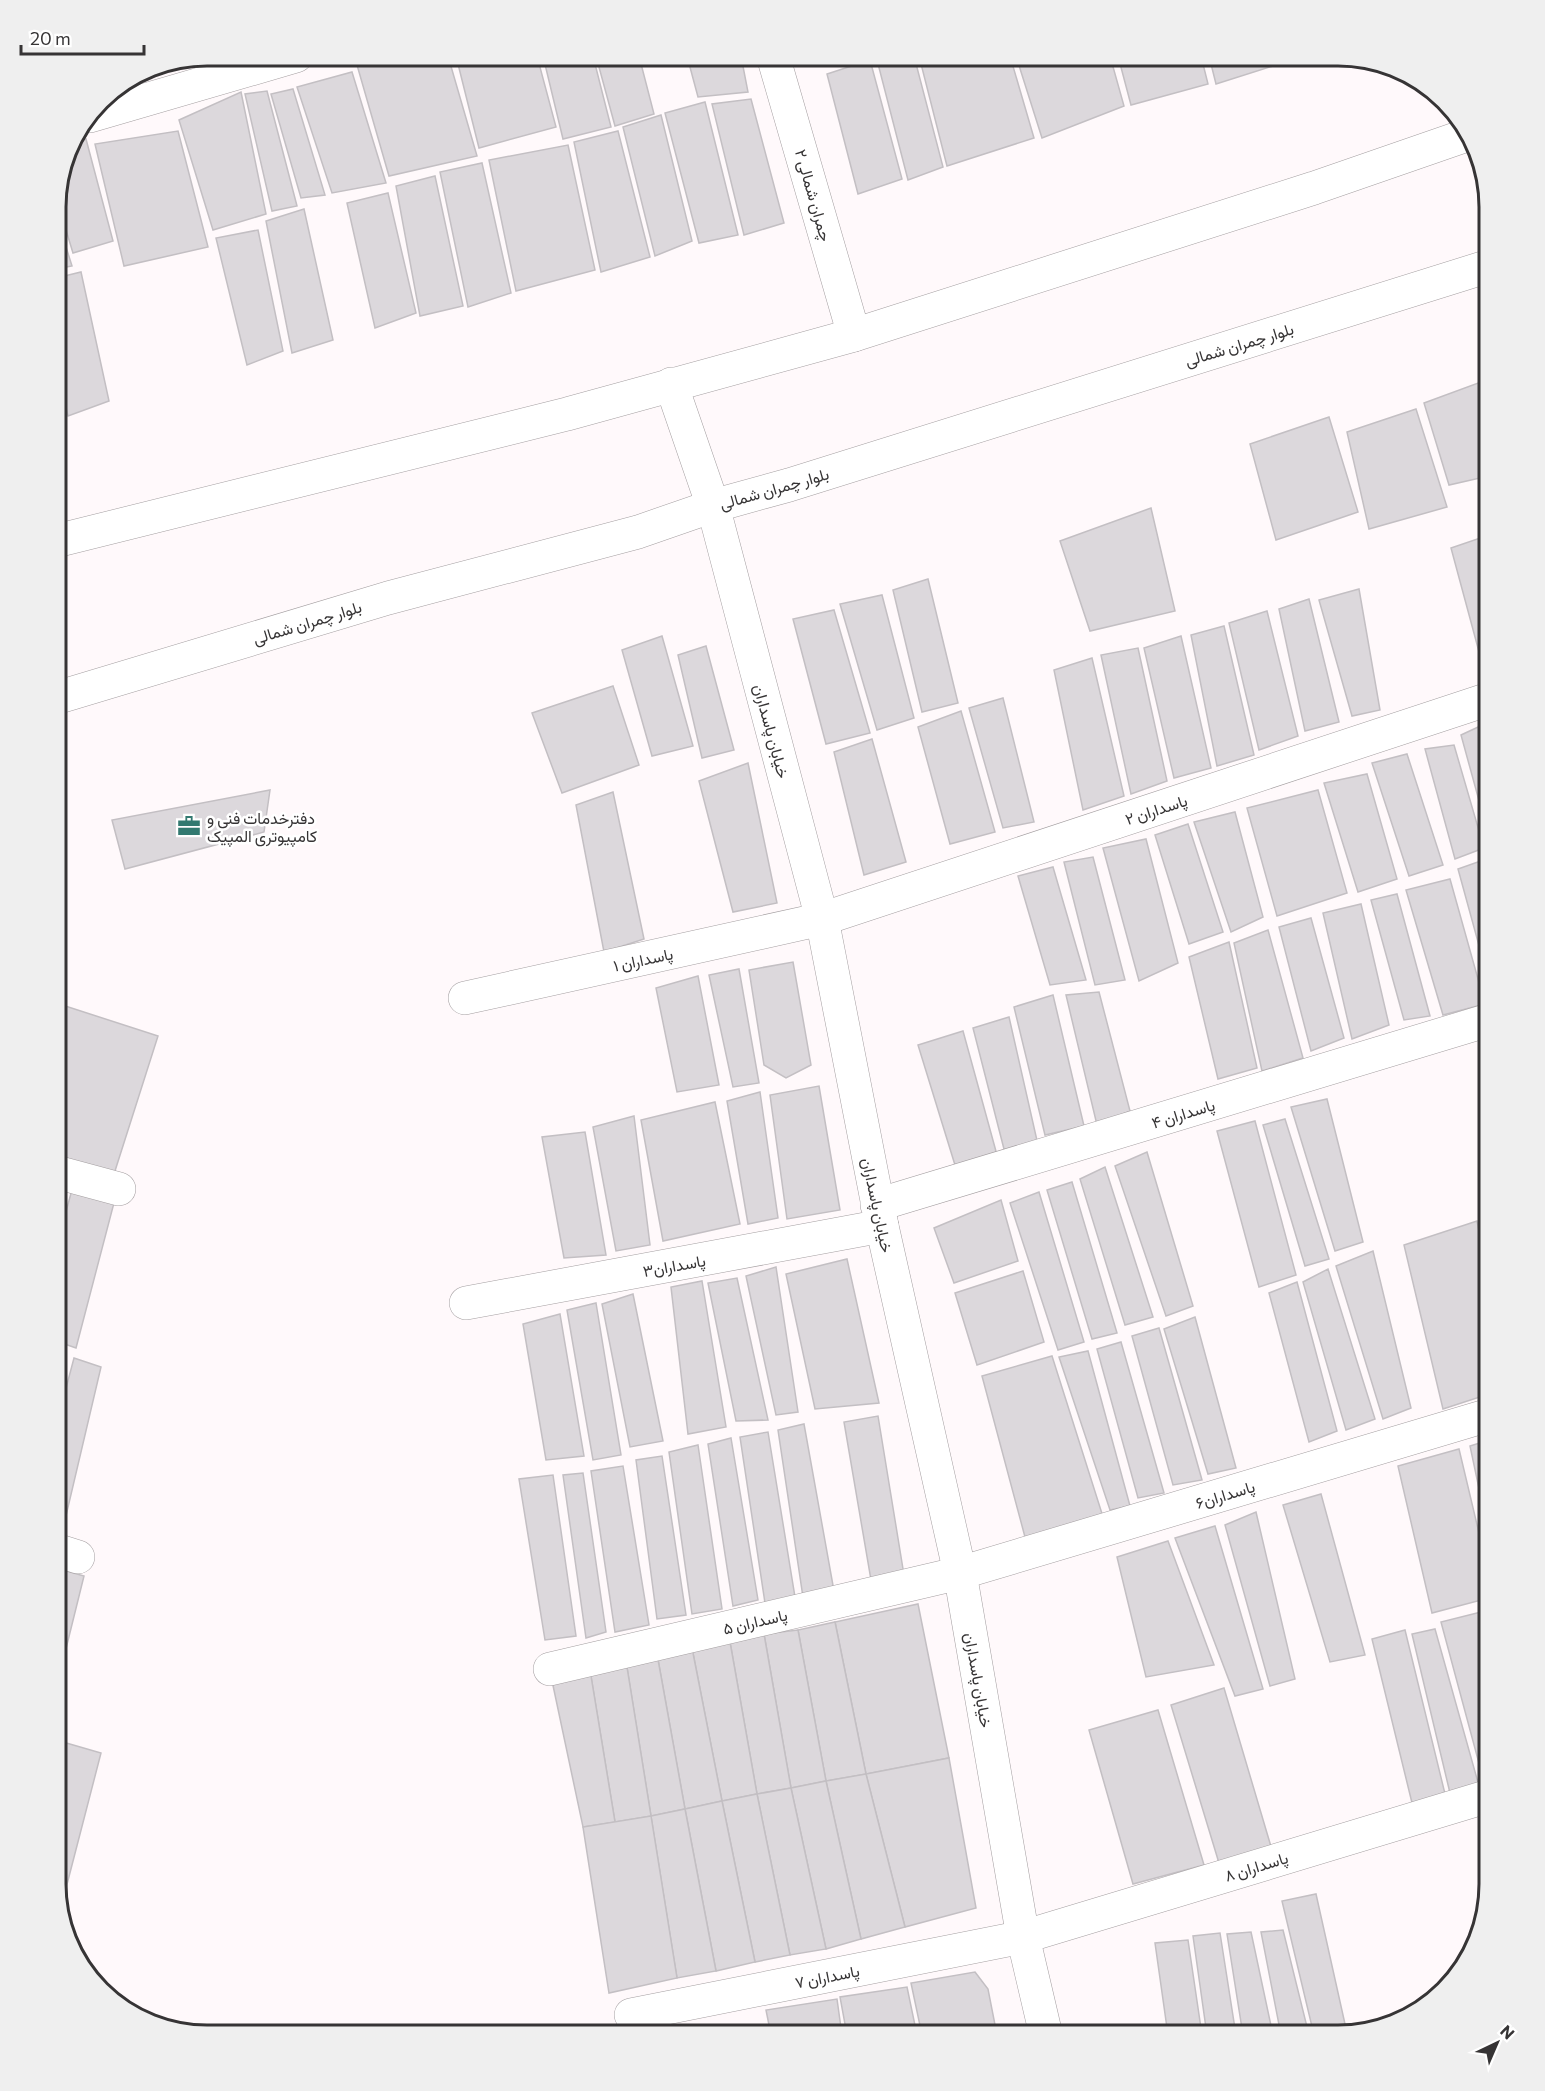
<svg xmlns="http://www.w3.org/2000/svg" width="1545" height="2091" font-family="Commissioner,Vazirmatn,sans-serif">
<rect width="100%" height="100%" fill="#fff9fb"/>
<g fill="#dcd8dc" stroke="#c3bfc3" stroke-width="1.5">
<polygon points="391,56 448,56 477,156 389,176 357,65"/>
<polygon points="456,56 537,56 556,127 479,148"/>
<polygon points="543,56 593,56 611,127 563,139"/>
<polygon points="596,56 639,56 654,114 615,126"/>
<polygon points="687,56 741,56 748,92 698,97"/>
<polygon points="821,56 850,56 824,66"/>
<polygon points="876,56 914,56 943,167 908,180"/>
<polygon points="919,56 1010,56 1034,138 947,166"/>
<polygon points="1016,56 1110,56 1124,106 1042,138"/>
<polygon points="1118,56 1201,56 1208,84 1131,105"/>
<polygon points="1209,56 1294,56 1295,59 1216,84"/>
<polygon points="192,59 135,76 150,67"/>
<polygon points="870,60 902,179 858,194 827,74"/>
<polygon points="352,72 386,183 332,193 297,87"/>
<polygon points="293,89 325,195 301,198 271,94"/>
<polygon points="267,91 297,206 272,211 245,94"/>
<polygon points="241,92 266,214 213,230 179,120"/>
<polygon points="751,99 784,223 744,235 712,104"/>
<polygon points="705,102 738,235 699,243 665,113"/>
<polygon points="661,115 692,241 655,256 623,127"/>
<polygon points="178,131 208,247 124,266 95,144"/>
<polygon points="618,131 650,257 601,272 574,142"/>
<polygon points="86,139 113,241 73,253 56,197 70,144"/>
<polygon points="568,145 595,270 516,291 489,160"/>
<polygon points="482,163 511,293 468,307 440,172"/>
<polygon points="435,176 463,306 420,316 396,186"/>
<polygon points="388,193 416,313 375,328 347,203"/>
<polygon points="304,209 333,340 292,353 266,221"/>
<polygon points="56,215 72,266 56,269"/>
<polygon points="258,230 283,351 247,365 216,238"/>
<polygon points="81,272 109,401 68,416 56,367 56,278"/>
<polygon points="1489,379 1489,476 1449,485 1424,403"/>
<polygon points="56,387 63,415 56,417"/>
<polygon points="1416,409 1447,507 1369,529 1347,432"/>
<polygon points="1329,417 1358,512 1276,540 1250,444"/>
<polygon points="1151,508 1175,611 1090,631 1060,541"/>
<polygon points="1489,535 1489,673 1485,674 1451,548"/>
<polygon points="928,579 958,703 922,712 893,590"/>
<polygon points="1359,589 1380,710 1352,716 1319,600"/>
<polygon points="882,595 914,718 877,730 840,604"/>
<polygon points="1309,599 1339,722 1305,731 1279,609"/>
<polygon points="834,610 870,733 826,744 793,619"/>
<polygon points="1267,611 1298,736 1259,750 1229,623"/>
<polygon points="1224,626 1254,755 1217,766 1191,635"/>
<polygon points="662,636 693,746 652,756 622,650"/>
<polygon points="1181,636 1211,768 1174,778 1144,648"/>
<polygon points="706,646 734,750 702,758 678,655"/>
<polygon points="1138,648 1167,781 1131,794 1101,655"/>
<polygon points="1092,658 1124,796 1083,810 1054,670"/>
<polygon points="613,686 639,765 562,793 532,713"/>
<polygon points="1003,698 1034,822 1003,828 969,708"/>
<polygon points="961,711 995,832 950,844 918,727"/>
<polygon points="1489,722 1489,837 1461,735"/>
<polygon points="872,739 906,862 864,875 834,752"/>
<polygon points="1454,745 1484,848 1455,859 1425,749"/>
<polygon points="1407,754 1443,865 1409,876 1372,763"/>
<polygon points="748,763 777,903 733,912 699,781"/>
<polygon points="1367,774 1397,879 1358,892 1324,783"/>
<polygon points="270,790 264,832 125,869 112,820"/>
<polygon points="1318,790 1347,893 1277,916 1247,808"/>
<polygon points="613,792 644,939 604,952 576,805"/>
<polygon points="1235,812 1263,917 1231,932 1194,822"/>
<polygon points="1188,824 1223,932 1189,944 1155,835"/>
<polygon points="1146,839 1178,963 1139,981 1103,848"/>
<polygon points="1093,857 1125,980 1095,985 1064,862"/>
<polygon points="1489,858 1489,982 1458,869"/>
<polygon points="1053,867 1086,980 1050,985 1018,876"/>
<polygon points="1450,879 1485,1004 1443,1015 1406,890"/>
<polygon points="1397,894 1430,1016 1404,1020 1371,900"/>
<polygon points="1361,904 1389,1025 1352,1039 1323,913"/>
<polygon points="1311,918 1344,1038 1311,1051 1279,927"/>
<polygon points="1268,930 1303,1058 1262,1071 1234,943"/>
<polygon points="1229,942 1257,1068 1218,1079 1189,957"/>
<polygon points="793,962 811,1065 786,1078 764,1065 749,970"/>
<polygon points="739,969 759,1083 733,1087 709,975"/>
<polygon points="698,976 719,1085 677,1092 656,988"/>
<polygon points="1099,992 1130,1111 1097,1125 1066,995"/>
<polygon points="1053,995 1084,1126 1045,1135 1014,1007"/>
<polygon points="56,1003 158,1036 114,1174 56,1158"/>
<polygon points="1009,1017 1038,1145 1005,1153 973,1028"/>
<polygon points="963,1031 997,1155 955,1165 918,1045"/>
<polygon points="819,1086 840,1210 787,1219 770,1095"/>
<polygon points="760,1092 778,1218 748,1224 727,1101"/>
<polygon points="1327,1099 1363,1242 1335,1251 1291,1107"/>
<polygon points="715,1102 740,1224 663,1241 641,1120"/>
<polygon points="634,1116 650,1245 616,1251 593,1127"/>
<polygon points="1285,1119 1329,1259 1305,1266 1263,1125"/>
<polygon points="1255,1121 1296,1275 1259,1287 1217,1131"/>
<polygon points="585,1132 606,1255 564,1258 542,1137"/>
<polygon points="1147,1152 1193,1306 1166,1316 1115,1166"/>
<polygon points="1105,1167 1153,1317 1125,1325 1080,1179"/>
<polygon points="1072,1182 1117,1333 1092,1339 1047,1190"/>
<polygon points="73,1186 115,1199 76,1348 56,1341 56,1248"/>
<polygon points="1039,1192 1084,1342 1058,1350 1010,1203"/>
<polygon points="1001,1200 1018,1261 954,1283 934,1228"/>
<polygon points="1489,1212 1489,1248 1481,1214"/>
<polygon points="1477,1221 1489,1280 1489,1394 1443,1409 1404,1245"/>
<polygon points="1373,1251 1411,1408 1383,1419 1336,1266"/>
<polygon points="847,1259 879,1403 815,1409 786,1274"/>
<polygon points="776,1267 798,1412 776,1415 746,1276"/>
<polygon points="1328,1269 1375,1419 1346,1430 1303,1282"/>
<polygon points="1023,1271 1044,1342 977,1365 955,1293"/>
<polygon points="737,1278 768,1420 736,1421 708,1283"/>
<polygon points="702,1281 726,1427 688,1434 671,1287"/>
<polygon points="1297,1282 1337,1431 1309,1442 1269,1293"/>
<polygon points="633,1294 663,1441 630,1447 602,1304"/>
<polygon points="596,1303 621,1455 593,1460 567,1310"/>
<polygon points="560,1314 584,1456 546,1460 523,1324"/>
<polygon points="1195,1317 1236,1468 1208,1474 1164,1329"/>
<polygon points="1159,1328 1202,1480 1173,1485 1132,1336"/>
<polygon points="1121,1342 1164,1493 1138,1498 1097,1349"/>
<polygon points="1088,1351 1130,1506 1110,1510 1059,1357"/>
<polygon points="56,1352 66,1355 56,1397"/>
<polygon points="1052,1356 1104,1520 1025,1537 982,1376"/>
<polygon points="74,1358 101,1367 61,1537 56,1535 56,1426"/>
<polygon points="878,1416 904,1575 871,1580 844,1422"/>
<polygon points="804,1424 834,1591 803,1597 778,1430"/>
<polygon points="768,1432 795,1597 765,1603 740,1437"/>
<polygon points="731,1438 758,1600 733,1606 708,1444"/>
<polygon points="1489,1440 1489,1536 1470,1446"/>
<polygon points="698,1445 722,1609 692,1614 669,1452"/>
<polygon points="1459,1449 1489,1575 1489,1598 1432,1613 1398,1466"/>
<polygon points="662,1456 686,1615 657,1619 636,1460"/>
<polygon points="623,1466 649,1625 615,1632 591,1471"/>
<polygon points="583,1473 606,1632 586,1638 563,1475"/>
<polygon points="553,1475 576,1636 545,1640 519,1479"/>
<polygon points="1321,1494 1365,1655 1330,1662 1283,1505"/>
<polygon points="1256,1512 1295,1679 1270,1686 1225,1525"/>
<polygon points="1215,1526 1263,1689 1235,1696 1175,1538"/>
<polygon points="1168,1541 1214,1665 1146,1677 1117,1557"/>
<polygon points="56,1568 84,1576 56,1689"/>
<polygon points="918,1604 949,1758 866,1774 835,1622"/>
<polygon points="1489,1610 1489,1780 1484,1782 1441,1622"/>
<polygon points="835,1622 866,1774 826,1781 798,1630"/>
<polygon points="1435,1629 1479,1786 1450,1793 1412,1634"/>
<polygon points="798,1630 826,1781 791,1788 764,1634"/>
<polygon points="1405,1630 1446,1798 1413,1807 1372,1639"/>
<polygon points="764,1634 791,1788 757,1794 730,1642"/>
<polygon points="730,1642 757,1794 722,1801 692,1648"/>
<polygon points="692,1648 722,1801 685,1809 657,1654"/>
<polygon points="657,1654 685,1809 651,1816 626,1661"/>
<polygon points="626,1661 651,1816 615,1822 590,1670"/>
<polygon points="590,1670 615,1822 583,1827 551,1676"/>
<polygon points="1224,1688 1272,1850 1219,1863 1171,1705"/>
<polygon points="1158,1710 1204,1865 1133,1884 1089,1730"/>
<polygon points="56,1740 101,1753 65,1892 57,1890 55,1884"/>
<polygon points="949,1758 976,1908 905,1927 866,1774"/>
<polygon points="866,1774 905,1927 861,1939 826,1781"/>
<polygon points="826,1781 861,1939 826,1949 791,1788"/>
<polygon points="791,1788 826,1949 790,1955 757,1794"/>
<polygon points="757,1794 790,1955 755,1962 722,1801"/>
<polygon points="722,1801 755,1962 716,1971 685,1809"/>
<polygon points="685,1809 716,1971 677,1978 651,1816"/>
<polygon points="651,1816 677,1978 609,1993 583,1827"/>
<polygon points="1316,1894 1347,2033 1338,2035 1314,2035 1282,1901"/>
<polygon points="1283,1930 1309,2035 1281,2035 1261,1932"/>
<polygon points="1251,1932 1273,2035 1243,2035 1227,1934"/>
<polygon points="1220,1933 1236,2035 1207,2035 1193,1936"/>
<polygon points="1188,1940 1202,2035 1168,2035 1155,1943"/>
<polygon points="975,1972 988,1989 997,2035 922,2035 911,1983"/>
<polygon points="907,1987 917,2035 847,2035 840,1997"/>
<polygon points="837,1999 842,2035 771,2035 766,2010"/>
</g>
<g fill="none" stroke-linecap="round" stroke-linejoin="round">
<g stroke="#a49fa1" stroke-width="34">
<g id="minor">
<polyline points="773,56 854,335"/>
<polyline points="90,116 296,56"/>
<polyline points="671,384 713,506 822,919 882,1226 960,1573 1023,1937 1046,2035"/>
<polyline points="465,998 822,919 1489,699"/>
<polyline points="56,1172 119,1189"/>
<polyline points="877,1205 1489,1020"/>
<polyline points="466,1303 882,1226"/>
<polyline points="56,1550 78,1557"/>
<polyline points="550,1669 960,1573 1489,1415"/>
<polyline points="631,2015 1023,1937 1489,1796"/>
</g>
</g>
<g stroke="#a49fa1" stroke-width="34">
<g id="tertiary">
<polyline points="56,541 567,414 854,335 1314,188 1470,134"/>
<polyline points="56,698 388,598 638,532 713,506 789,485 1489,266"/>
</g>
</g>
<use href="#minor" stroke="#fff" stroke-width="33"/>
<use href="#tertiary" stroke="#fff" stroke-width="33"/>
</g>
<defs>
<g id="office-bare" transform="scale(1.8)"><path d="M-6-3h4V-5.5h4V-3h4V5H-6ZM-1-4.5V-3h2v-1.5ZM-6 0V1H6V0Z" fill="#327970" stroke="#fff" stroke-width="2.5" paint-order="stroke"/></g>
</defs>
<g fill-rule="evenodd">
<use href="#office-bare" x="189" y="826"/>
</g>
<g text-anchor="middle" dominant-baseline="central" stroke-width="5" stroke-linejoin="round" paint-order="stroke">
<g font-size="16" fill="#363435" stroke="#fff">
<text transform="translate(814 195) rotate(74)">چمران شمالی ۲</text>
<text transform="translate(1239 344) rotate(-17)">بلوار چمران شمالی</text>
<text transform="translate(774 488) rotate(-16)">بلوار چمران شمالی</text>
<text transform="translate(307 622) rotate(-17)">بلوار چمران شمالی</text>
<text transform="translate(772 731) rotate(75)">خیابان پاسداران</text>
<text transform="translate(1156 809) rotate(-18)">پاسداران ۲</text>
<text transform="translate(643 959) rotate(-12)">پاسداران ۱</text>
<text transform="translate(1183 1113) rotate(-17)">پاسداران ۴</text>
<text transform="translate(878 1205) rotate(78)">خیابان پاسداران</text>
<text transform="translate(674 1265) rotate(-10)">پاسداران۳</text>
<text transform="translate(1225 1494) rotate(-17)">پاسداران۶</text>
<text transform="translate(755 1621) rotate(-13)">پاسداران ۵</text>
<text transform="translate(979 1680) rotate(80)">خیابان پاسداران</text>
<text transform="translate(1256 1866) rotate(-17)">پاسداران ۸</text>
<text transform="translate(827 1976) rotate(-11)">پاسداران ۷</text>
</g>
<g font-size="16" fill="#363435" stroke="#fff" text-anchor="start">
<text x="207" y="817">دفترخدمات فنی و<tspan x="207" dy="18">کامپیوتری المپیک</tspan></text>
</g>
</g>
<path d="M0 0H1545V2091H0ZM207 66H1338A141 141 0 0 1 1479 207V1884A141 141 0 0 1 1338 2025H207A141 141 0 0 1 66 1884V207A141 141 0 0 1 207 66Z" fill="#efefef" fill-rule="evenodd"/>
<path fill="none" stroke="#363435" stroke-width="3" d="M207 66H1338A141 141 0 0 1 1479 207V1884A141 141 0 0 1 1338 2025H207A141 141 0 0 1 66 1884V207A141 141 0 0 1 207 66Z"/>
<g transform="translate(1497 2043) rotate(44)" stroke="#ffffff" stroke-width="4.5" paint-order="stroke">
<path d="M0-4.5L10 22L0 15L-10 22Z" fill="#363435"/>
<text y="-9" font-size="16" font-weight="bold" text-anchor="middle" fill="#363435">N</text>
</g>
<path d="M21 45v9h123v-9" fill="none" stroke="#363435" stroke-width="3"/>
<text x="30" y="45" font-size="18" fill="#363435" stroke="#ffffff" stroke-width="4.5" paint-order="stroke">20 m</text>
</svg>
